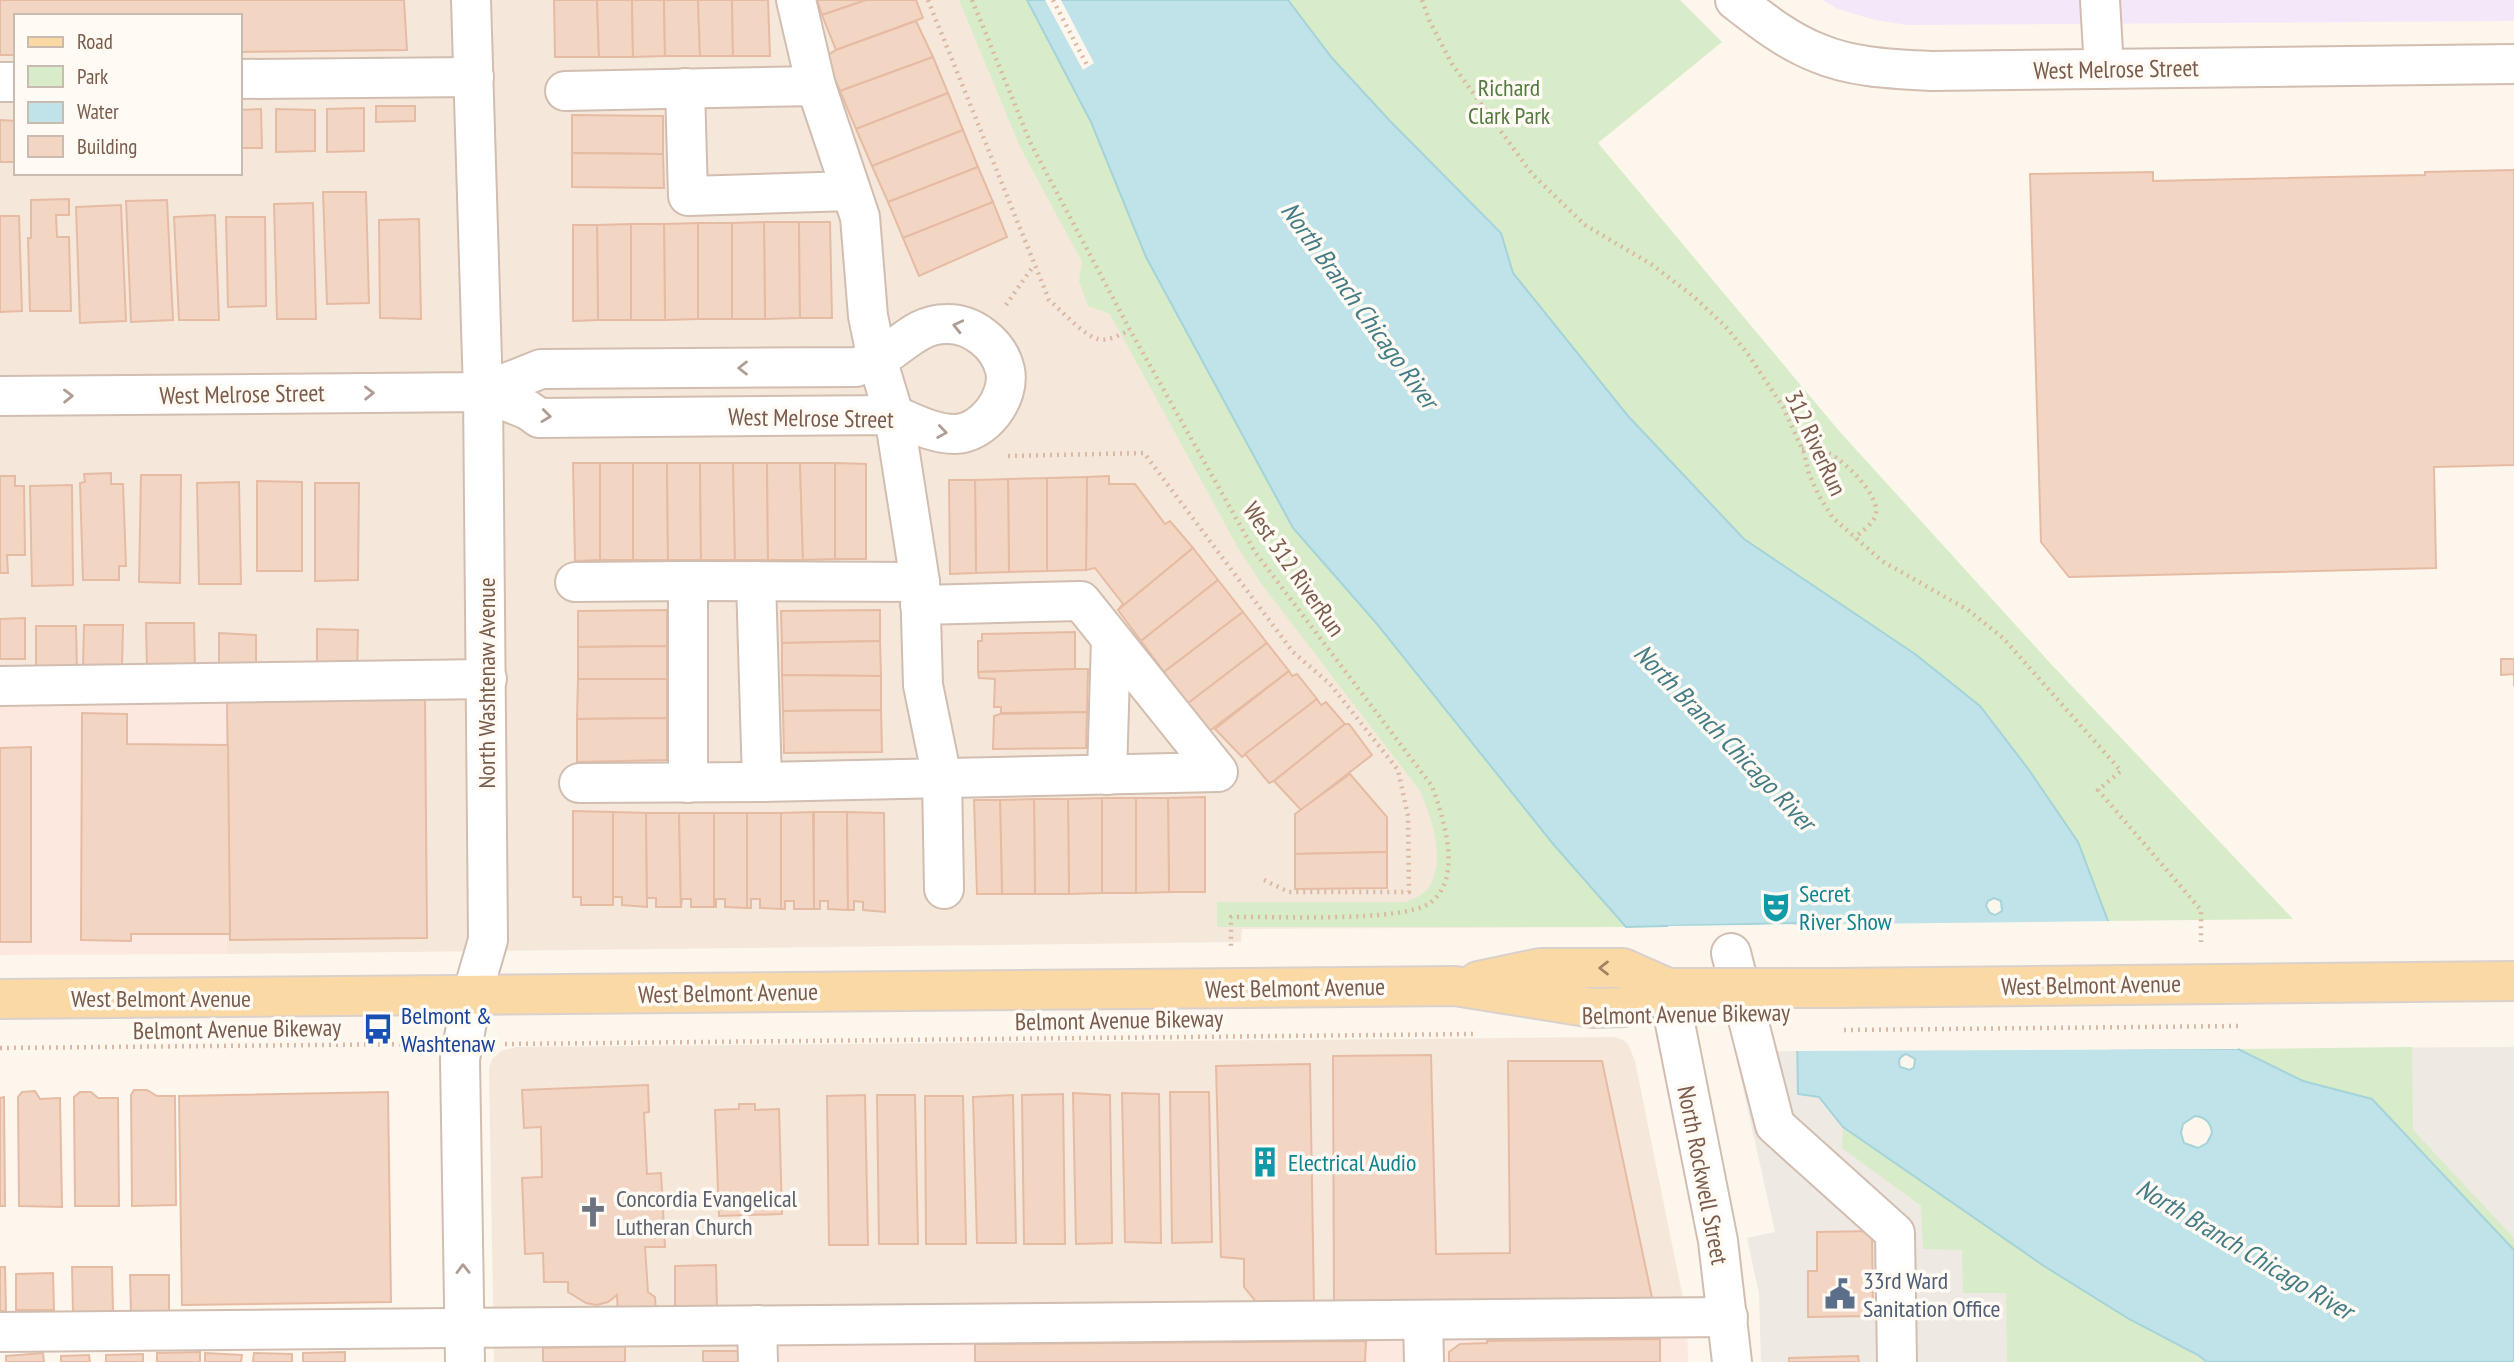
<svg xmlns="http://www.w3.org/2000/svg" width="2514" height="1362" font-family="'PT Sans Narrow',sans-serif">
<rect width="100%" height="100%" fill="#fdf6ec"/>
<g fill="#f5e8da" fill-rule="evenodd">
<path d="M0,0H1027L1211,378L1626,927L1242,929L1241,942L227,954L226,683L0,686ZM16,16H240V173H16Z"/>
<polygon points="1614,1037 1623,1040 1628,1044 1635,1061 1687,1318 758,1362 494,1362 489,1069 492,1059 501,1051 516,1047"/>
</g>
<g fill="#fde8e0">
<polygon points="226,683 227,954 0,955 0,686"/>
<polygon points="1687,1318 1688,1362 758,1362 757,1325"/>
</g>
<g fill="#efe9e4">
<polygon points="2514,1047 2514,1250 2324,1048"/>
<polygon points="1797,1051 1799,1094 1819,1097 1843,1127 2207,1362 1761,1362 1759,1294 1747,1238 1775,1232 1735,1052"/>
</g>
<polygon fill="#f3e8fa" points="1822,0 2514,0 2514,21 1908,25 1875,20 1838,9"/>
<g fill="#d8ecc9">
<path d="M959,0H1027L1091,122L1146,257L1293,528L1377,624L1626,927H1217V902H1406C1413,899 1424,895 1429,887C1446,859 1432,818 1420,791L1260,582L1237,546L1110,314L1088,306L1079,281L1082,262L1020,147Z"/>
<polygon points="1288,0 1680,0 1722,42 1598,143 1840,432 2051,664 2293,919 2108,921 2078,842 2029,770 1980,706 1915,654 1744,539 1628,416 1512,273 1501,232 1390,121 1332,58"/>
<polygon points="2412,1047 2413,1130 2514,1238 2514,1250 2372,1099 2303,1081 2238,1049"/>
<polygon points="1843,1127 2044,1266 2207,1362 2007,1362 2006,1293 1963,1293 1962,1250 1923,1249 1921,1206 1842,1148"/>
</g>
<path fill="#bfe3e8" stroke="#a5d3da" stroke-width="2" fill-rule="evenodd" d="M1027,0H1288L1332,58L1390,121L1501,233L1513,273L1628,416L1744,539L1915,654L1980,706L2029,770L2078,842L2108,921L2111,1049H2238L2303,1081L2372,1099L2514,1250V1362H2207L2198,1355L2129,1319L2044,1266L1843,1127L1819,1097L1798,1094L1795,923L1626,927L1554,845L1377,624L1293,528L1146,257L1091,122ZM1777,898L1782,901L1784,908L1779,914L1774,915L1768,909V903L1772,899ZM1994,898L2001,901L2002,911L1995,915L1990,913L1986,906L1988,901ZM1906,1054L1915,1059L1914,1067L1910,1070L1900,1067C1898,1060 1899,1057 1906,1054ZM2195,1116C2206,1117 2211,1123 2212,1133L2207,1143L2198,1148L2184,1143L2181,1133L2183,1124Z"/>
<g fill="#fdf6ec">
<polygon points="1045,0 1061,0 1094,63 1083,70"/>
<polygon points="2112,921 2114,1046 2238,1045 2238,1049 1794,1051 1791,927 1670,929 1668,926"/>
</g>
<g fill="#f3d5c3" stroke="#e6bba3" stroke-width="2">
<polygon points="0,0 404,0 407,50 240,52 240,16 16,16 16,55 0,55"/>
<polygon points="554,0 597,0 599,57 555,57"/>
<polygon points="597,0 632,0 633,57 599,57"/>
<polygon points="632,0 664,0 665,56 633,57"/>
<polygon points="664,0 698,0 700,56 665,56"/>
<polygon points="698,0 732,0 733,56 700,56"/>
<polygon points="732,0 768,0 770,56 733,56"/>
<polygon points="817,0 866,0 822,15"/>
<polygon points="866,0 916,0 923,18 836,50 822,15"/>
<polygon points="916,21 933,57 840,91 825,57 836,50"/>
<polygon points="933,57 948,93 856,129 840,91"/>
<polygon points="948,93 963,130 872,166 856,129"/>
<polygon points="376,106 415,106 415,121 376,122"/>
<polygon points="364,108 364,151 327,152 327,109"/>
<polygon points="261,109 262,148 240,148 240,110"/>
<polygon points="276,109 315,110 315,151 276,152"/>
<polygon points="572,115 663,116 663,154 572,153"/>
<polygon points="0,120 16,121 16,162 0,162"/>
<polygon points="963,130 978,167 888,202 872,166"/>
<polygon points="572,153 663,154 664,188 572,187"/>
<polygon points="978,167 993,202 903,238 888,202"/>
<polygon points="2514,170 2514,465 2434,467 2436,568 2069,577 2041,542 2030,174 2153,172 2153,181 2425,175 2425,172"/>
<polygon points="323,192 366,192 369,303 327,304"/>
<polygon points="69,199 69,215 56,215 57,237 69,237 71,311 30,311 28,238 31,238 31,200"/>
<polygon points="167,200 173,320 131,322 126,201"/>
<polygon points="993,202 1007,237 919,276 903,238"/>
<polygon points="313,203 316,319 277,319 274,204"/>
<polygon points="121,205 126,321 80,323 76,207"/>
<polygon points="215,215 219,320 179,320 174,217"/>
<polygon points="0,216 19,216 22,311 0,312"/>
<polygon points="226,217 265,217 266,306 228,307"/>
<polygon points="419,219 421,319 380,318 379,220"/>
<polygon points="764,222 799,222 800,318 765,319"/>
<polygon points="764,222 765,319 732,319 732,223"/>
<polygon points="799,222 830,222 832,318 800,318"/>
<rect x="698" y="223" width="34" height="96"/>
<polygon points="698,223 698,319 665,320 664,224"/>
<polygon points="631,224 664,224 665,320 631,320"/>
<polygon points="631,224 631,320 598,320 597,225"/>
<polygon points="573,225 597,225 598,320 573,321"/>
<polygon points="573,463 600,463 600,560 575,561"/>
<rect x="600" y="463" width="33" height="97"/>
<polygon points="633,463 667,463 668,560 633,560"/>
<polygon points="667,463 700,463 701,560 668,560"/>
<polygon points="700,463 733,463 735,560 701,560"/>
<polygon points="733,463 767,463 768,560 735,560"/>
<polygon points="767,463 800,463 803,560 768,560"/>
<polygon points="800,463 835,463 835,559 803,560"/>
<polygon points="835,463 866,464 866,559 835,559"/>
<polygon points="111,473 111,484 123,484 126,566 119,566 119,580 83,580 80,483 85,482 84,474"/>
<polygon points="141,475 181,475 180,583 139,582"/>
<polygon points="0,476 15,476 15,486 24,486 25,555 7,555 8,573 0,573"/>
<polygon points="1109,476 1109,484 1135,484 1165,524 1170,521 1193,548 1118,610 1123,604 1095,568 1086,570 1087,477"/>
<polygon points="1087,477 1086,570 1047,571 1047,478"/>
<polygon points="1047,478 1047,571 1009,572 1008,479"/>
<polygon points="1008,479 1009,572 976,573 975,480"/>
<polygon points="949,480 975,480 976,573 950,574"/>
<polygon points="257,481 302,482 302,571 257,571"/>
<polygon points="239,482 241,584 199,584 197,483"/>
<polygon points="315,483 359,483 358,580 315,581"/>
<polygon points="72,485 73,585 32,586 30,486"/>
<polygon points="1193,548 1218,580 1141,641 1118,610"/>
<polygon points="1218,580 1243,612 1164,672 1141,641"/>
<polygon points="667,610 667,646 578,647 578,611"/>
<polygon points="880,610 880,641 782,643 781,611"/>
<polygon points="1243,612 1267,643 1187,704 1164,672"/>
<polygon points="25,618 25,659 0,659 0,619"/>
<polygon points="146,623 194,623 195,669 147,671"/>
<polygon points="84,625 123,625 122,667 83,667"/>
<polygon points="36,626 76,626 77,671 36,672"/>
<polygon points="317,629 358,630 357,670 317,670"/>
<polygon points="1075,632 1075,669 978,672 978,641 982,641 982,634"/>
<polygon points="219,633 256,635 256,669 219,669"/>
<polygon points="880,641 881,676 782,675 782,643"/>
<polygon points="1267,643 1289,671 1208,732 1187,704"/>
<polygon points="667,646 667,679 578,679 578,647"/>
<polygon points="2501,659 2514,659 2514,686 2514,674 2501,675"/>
<polygon points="1075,669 1088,669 1087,712 1001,713 1001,707 994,707 995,679 979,678 978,672"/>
<polygon points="1289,671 1292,676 1297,674 1317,699 1242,757 1215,729"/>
<polygon points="782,675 881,676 881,710 783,711"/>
<polygon points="578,679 667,679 667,718 577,719"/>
<polygon points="425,699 427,938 230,940 227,701"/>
<polygon points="1317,699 1321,705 1326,702 1345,724 1274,781 1269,783 1245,754"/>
<polygon points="881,710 882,752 784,753 783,711"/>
<polygon points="1087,712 1086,748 993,749 994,716 1000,714"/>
<polygon points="82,713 127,714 127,744 228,745 230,934 131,934 131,941 81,940"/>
<polygon points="667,718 667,760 577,762 577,719"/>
<polygon points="1345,724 1349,724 1372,755 1301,810 1274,781"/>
<polygon points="31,747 31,942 0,942 0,748"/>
<polygon points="1350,774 1387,817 1387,852 1295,854 1295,814"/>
<polygon points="1205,797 1205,892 1169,892 1168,798"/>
<rect x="1102" y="798" width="34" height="95"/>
<polygon points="1102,798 1102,893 1069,894 1068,799"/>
<polygon points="1136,798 1168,798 1169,892 1136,893"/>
<polygon points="1034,799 1068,799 1069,894 1035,894"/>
<polygon points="1034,799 1035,894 1002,894 1000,800"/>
<polygon points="974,800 1000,800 1002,894 977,894"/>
<polygon points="573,811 613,812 613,905 581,905 581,897 573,897"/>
<polygon points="613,812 646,813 647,907 622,905 622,897 613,897"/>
<polygon points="813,812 814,909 794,909 794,901 785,901 785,909 781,909 781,813"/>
<polygon points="814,812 847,812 848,910 828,909 828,901 820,901 820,909 814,909"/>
<polygon points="847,812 884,813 885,912 863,910 863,902 854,901 854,910 848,910"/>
<polygon points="646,813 679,813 681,907 656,907 656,898 647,898"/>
<polygon points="679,813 714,813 714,907 691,907 691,899 682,899 681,907"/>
<polygon points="714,813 747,813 747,908 725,907 725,899 716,899 716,907 714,907"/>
<polygon points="747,813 781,813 781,909 760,908 760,899 751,899 751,908 747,908"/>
<polygon points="1387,852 1387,888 1295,889 1295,854"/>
<polygon points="1431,1055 1436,1254 1510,1253 1508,1061 1602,1061 1654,1307 1334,1308 1333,1056"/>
<polygon points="1310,1064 1314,1305 1261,1308 1244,1287 1244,1259 1221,1257 1216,1066"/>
<polygon points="648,1085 649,1112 644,1113 647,1174 661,1173 665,1247 645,1247 648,1292 655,1297 656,1314 618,1315 617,1295 608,1302 597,1305 586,1303 568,1292 568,1282 544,1282 543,1253 525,1254 522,1178 542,1177 541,1127 524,1128 522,1090"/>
<polygon points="134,1090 147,1090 157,1096 175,1096 176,1205 132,1206 131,1095"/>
<polygon points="35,1091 40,1099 60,1098 62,1207 19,1206 18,1097 22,1092"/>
<polygon points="80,1092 91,1092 98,1098 118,1098 119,1206 75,1206 74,1097"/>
<polygon points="388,1092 391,1302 182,1305 179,1096"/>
<polygon points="1170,1092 1209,1092 1212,1242 1172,1243"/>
<polygon points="1073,1093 1110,1095 1112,1243 1076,1244"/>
<polygon points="1122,1093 1159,1094 1161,1243 1125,1242"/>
<polygon points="1063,1094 1065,1244 1024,1244 1022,1095"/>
<polygon points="865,1095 868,1245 829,1245 827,1096"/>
<polygon points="877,1095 915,1095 918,1244 879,1244"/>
<polygon points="1013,1095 1016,1243 977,1243 973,1097"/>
<polygon points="925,1096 963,1096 966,1244 926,1244"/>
<polygon points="4,1097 5,1206 0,1206 0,1098"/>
<polygon points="739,1104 755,1104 755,1110 779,1109 782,1214 719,1216 715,1110 739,1109"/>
<polygon points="1872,1231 1873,1316 1808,1317 1808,1271 1817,1271 1817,1232"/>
<polygon points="716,1265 717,1310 675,1309 675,1266"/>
<polygon points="0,1267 5,1267 6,1311 0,1311"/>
<polygon points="72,1267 112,1267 113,1312 73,1313"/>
<polygon points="53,1273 54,1310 16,1310 16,1274"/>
<polygon points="130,1275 169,1275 169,1313 131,1313"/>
<polygon points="1660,1339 1660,1362 1449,1362 1449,1352 1460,1344 1487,1343 1487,1341"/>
<polygon points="1366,1341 1365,1362 975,1362 975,1344"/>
<polygon points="625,1346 625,1362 543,1362 543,1348"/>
<rect x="703" y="1351" width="37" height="11"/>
<polygon points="200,1352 200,1362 157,1362 157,1353"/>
<polygon points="345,1352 345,1362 303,1362 303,1353"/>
<polygon points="43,1353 44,1362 6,1362 6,1356"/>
<polygon points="205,1353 242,1355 241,1362 205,1362"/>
<polygon points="254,1353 292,1354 292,1362 253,1362"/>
<polygon points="143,1354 143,1362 106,1362 106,1355"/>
<polygon points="89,1355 90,1362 61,1362 61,1356"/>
<polygon points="1858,1356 1859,1362 1789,1362 1789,1358"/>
</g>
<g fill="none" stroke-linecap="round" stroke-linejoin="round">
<g stroke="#d1beb0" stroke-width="42">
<g id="minor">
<polyline points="796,0 816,86 860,217 868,316 877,359 894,415 920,582 923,685 942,778 944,889"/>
<path d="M1735,0C1761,20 1787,41 1818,53C1853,68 1894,69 1931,71L2514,64"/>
<polyline points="2100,0 2104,69"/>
<polyline points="240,79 474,77"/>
<polyline points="0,82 16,82"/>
<polyline points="685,88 688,196 851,191"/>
<polyline points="565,91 816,86"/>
<path d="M0,396L483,392L541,369L856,367C862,365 869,363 876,360C900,348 916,324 946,324C972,323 999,344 1005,370C1011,398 983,434 955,434C933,434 913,423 894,415L539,418L528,410L483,392"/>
<polyline points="688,581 920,582"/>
<polyline points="756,581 762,782"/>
<polyline points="575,582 688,581 688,783"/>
<polyline points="0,686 487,679"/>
<polyline points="1107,775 1111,639"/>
<polyline points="579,783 762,782 1218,772 1081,601 920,605"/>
<polyline points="1731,953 1775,1125 1895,1233 1897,1362"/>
<polyline points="1668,988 1718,1241 1732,1362"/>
<polyline points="1423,1320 1424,1362"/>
<polyline points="757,1325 758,1362"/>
<polyline points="0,1332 1728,1317"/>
<polyline points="465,1362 460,1059 472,995 488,940 483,392 471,0"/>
</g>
</g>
<g stroke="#dad1cd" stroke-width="42">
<g id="major">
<polyline points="1478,981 1540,968 1623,968 1668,988"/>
<polyline points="1835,988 2514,981"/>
<polyline points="0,999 1455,986 1593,1008 1624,1007 1668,988 1701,988"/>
</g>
</g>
<g stroke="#d9b8a5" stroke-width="4.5" stroke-dasharray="2 5" stroke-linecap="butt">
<path d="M928,0L1049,300C1061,310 1084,336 1098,339C1108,342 1121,334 1130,330"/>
<path d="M972,0L1031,144L1130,330L1255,552L1432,786C1443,817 1464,878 1430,903C1401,923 1271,916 1231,917V946"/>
<polyline points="1053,0 1088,67"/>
<polyline points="1422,0 1430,22 1452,64 1532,174 1585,225 1651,264 1693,296 1725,326 1748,354 1783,407 1804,453 1809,474 1819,496 1833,518 1882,561 1968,610 2003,638 2121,771 2098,790 2201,910 2201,942"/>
<polyline points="1006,305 1034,265"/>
<path d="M1802,449C1807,449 1814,448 1819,449C1838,453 1879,493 1876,513C1874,524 1861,532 1854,538"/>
<polyline points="1008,456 1144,453 1293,652 1330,684 1398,770 1408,816 1409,892 1289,892 1260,878"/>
<polyline points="505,1044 1476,1034"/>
<polyline points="0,1048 423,1044"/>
</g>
<use href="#minor" stroke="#fff" stroke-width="38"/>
<use href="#major" stroke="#fbd9a5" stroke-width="38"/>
<g stroke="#dad1cd" stroke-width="42" stroke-linecap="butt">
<polyline id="major-bridge" points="1701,988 1835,988"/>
</g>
<polyline stroke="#d9b8a5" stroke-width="4.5" stroke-dasharray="2 5" stroke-linecap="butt" points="1844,1030 2238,1026"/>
<use href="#major-bridge" stroke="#fbd9a5" stroke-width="38"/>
</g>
<defs><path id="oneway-chevron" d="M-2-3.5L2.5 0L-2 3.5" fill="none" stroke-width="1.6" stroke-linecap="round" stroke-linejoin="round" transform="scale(1.75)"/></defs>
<g stroke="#af9d94">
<use href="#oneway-chevron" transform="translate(958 326) rotate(-167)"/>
<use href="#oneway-chevron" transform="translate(743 368) rotate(180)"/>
<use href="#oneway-chevron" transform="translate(369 393) rotate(-1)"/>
<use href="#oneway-chevron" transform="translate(68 396) rotate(-1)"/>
<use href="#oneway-chevron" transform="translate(546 416) rotate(7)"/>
<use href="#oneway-chevron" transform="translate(942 432) rotate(8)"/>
<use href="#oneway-chevron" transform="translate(463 1269) rotate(-91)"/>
</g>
<use stroke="#a18267" href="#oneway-chevron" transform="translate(1604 968) rotate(180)"/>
<defs>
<g id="theatre-bare" transform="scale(2.415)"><path d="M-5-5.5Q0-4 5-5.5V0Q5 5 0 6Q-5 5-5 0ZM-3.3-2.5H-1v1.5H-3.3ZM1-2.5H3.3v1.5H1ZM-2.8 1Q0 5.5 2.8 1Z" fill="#0f9aa8" stroke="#fffaf3" stroke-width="2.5" paint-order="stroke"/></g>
<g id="bus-bare" transform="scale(2.415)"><path d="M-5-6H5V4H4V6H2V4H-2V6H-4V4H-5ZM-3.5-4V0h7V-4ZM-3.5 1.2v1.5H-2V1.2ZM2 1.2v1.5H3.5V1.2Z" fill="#1a4fb4" stroke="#fffaf3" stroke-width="2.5" paint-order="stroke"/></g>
<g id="building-bare" transform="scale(2.415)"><path d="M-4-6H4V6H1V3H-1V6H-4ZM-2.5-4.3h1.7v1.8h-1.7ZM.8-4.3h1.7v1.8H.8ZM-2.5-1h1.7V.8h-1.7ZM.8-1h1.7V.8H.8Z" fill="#0f9aa8" stroke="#fffaf3" stroke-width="2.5" paint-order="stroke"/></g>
<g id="church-bare" transform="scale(2.415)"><path d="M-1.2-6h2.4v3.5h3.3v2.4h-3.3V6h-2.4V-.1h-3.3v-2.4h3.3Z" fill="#6b7280" stroke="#fffaf3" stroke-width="2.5" paint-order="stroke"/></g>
<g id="civic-bare" transform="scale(2.415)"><path d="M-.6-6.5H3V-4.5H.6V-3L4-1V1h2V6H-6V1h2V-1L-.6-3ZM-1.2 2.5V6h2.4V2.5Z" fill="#5c6f8a" stroke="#fffaf3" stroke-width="2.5" paint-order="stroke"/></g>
</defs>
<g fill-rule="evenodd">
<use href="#theatre-bare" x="1776" y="907"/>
<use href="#bus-bare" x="378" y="1029"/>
<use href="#building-bare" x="1265" y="1162"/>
<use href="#church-bare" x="593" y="1212"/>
<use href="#civic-bare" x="1840" y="1294"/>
</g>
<g text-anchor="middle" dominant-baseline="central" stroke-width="7" stroke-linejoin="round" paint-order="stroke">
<g font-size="24" fill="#7a5c4d" stroke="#fffaf3">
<text transform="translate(2116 69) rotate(-1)">West Melrose Street</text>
<text transform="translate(242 394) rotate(-1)">West Melrose Street</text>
<text transform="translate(811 418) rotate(1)">West Melrose Street</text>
<text transform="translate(1816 443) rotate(65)">312 RiverRun</text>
<text transform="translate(1294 569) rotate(55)">West 312 RiverRun</text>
<text transform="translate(486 683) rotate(-90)">North Washtenaw Avenue</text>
<text transform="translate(2091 985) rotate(-1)">West Belmont Avenue</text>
<text transform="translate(1295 988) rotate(-1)">West Belmont Avenue</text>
<text transform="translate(728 993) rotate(-1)">West Belmont Avenue</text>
<text x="161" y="998">West Belmont Avenue</text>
<text transform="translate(1686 1014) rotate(-1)">Belmont Avenue Bikeway</text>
<text transform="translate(1119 1020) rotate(-1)">Belmont Avenue Bikeway</text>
<text transform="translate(237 1029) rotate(-1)">Belmont Avenue Bikeway</text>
<text transform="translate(1703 1175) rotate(79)">North Rockwell Street</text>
</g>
<g font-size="24" fill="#537a41" stroke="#fffaf3">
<text x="1509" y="87">Richard<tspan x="1509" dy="28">Clark Park</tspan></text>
</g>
<g font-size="24" fill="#0d838f" stroke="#fffaf3" text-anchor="start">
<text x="1799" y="893">Secret<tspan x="1799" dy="28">River Show</tspan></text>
<text x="1288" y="1162">Electrical Audio</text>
</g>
<g font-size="24" fill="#164399" stroke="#fffaf3" text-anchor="start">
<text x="401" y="1015">Belmont &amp;<tspan x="401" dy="28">Washtenaw</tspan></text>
</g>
<g font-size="24" fill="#5b616d" stroke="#fffaf3" text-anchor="start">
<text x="616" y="1198">Concordia Evangelical<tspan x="616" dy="28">Lutheran Church</tspan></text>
</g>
<g font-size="24" fill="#4e5e75" stroke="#fffaf3" text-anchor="start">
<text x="1863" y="1280">33rd Ward<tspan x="1863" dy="28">Sanitation Office</tspan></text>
</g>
<g font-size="26" font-style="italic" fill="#437c86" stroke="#fffaf3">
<text transform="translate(1360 305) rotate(54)">North Branch Chicago River</text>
<text transform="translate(1725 737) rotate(46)">North Branch Chicago River</text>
<text transform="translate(2245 1249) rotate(31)">North Branch Chicago River</text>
</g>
</g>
<rect x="14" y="14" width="228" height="161" fill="#fffaf3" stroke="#cabbb1" stroke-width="2"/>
<rect x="28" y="37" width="35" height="10" fill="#fbd9a5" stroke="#cabbb1" stroke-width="2"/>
<text x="77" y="49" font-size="21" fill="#7a5c4d">Road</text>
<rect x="28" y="66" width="35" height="21" fill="#d8ecc9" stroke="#cabbb1" stroke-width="2"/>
<text x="77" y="84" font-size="21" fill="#7a5c4d">Park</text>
<rect x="28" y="102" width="35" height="21" fill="#bfe3e8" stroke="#cabbb1" stroke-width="2"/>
<text x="77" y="119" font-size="21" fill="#7a5c4d">Water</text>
<rect x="28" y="136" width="35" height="21" fill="#f3d5c3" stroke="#cabbb1" stroke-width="2"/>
<text x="77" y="154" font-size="21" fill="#7a5c4d">Building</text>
</svg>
